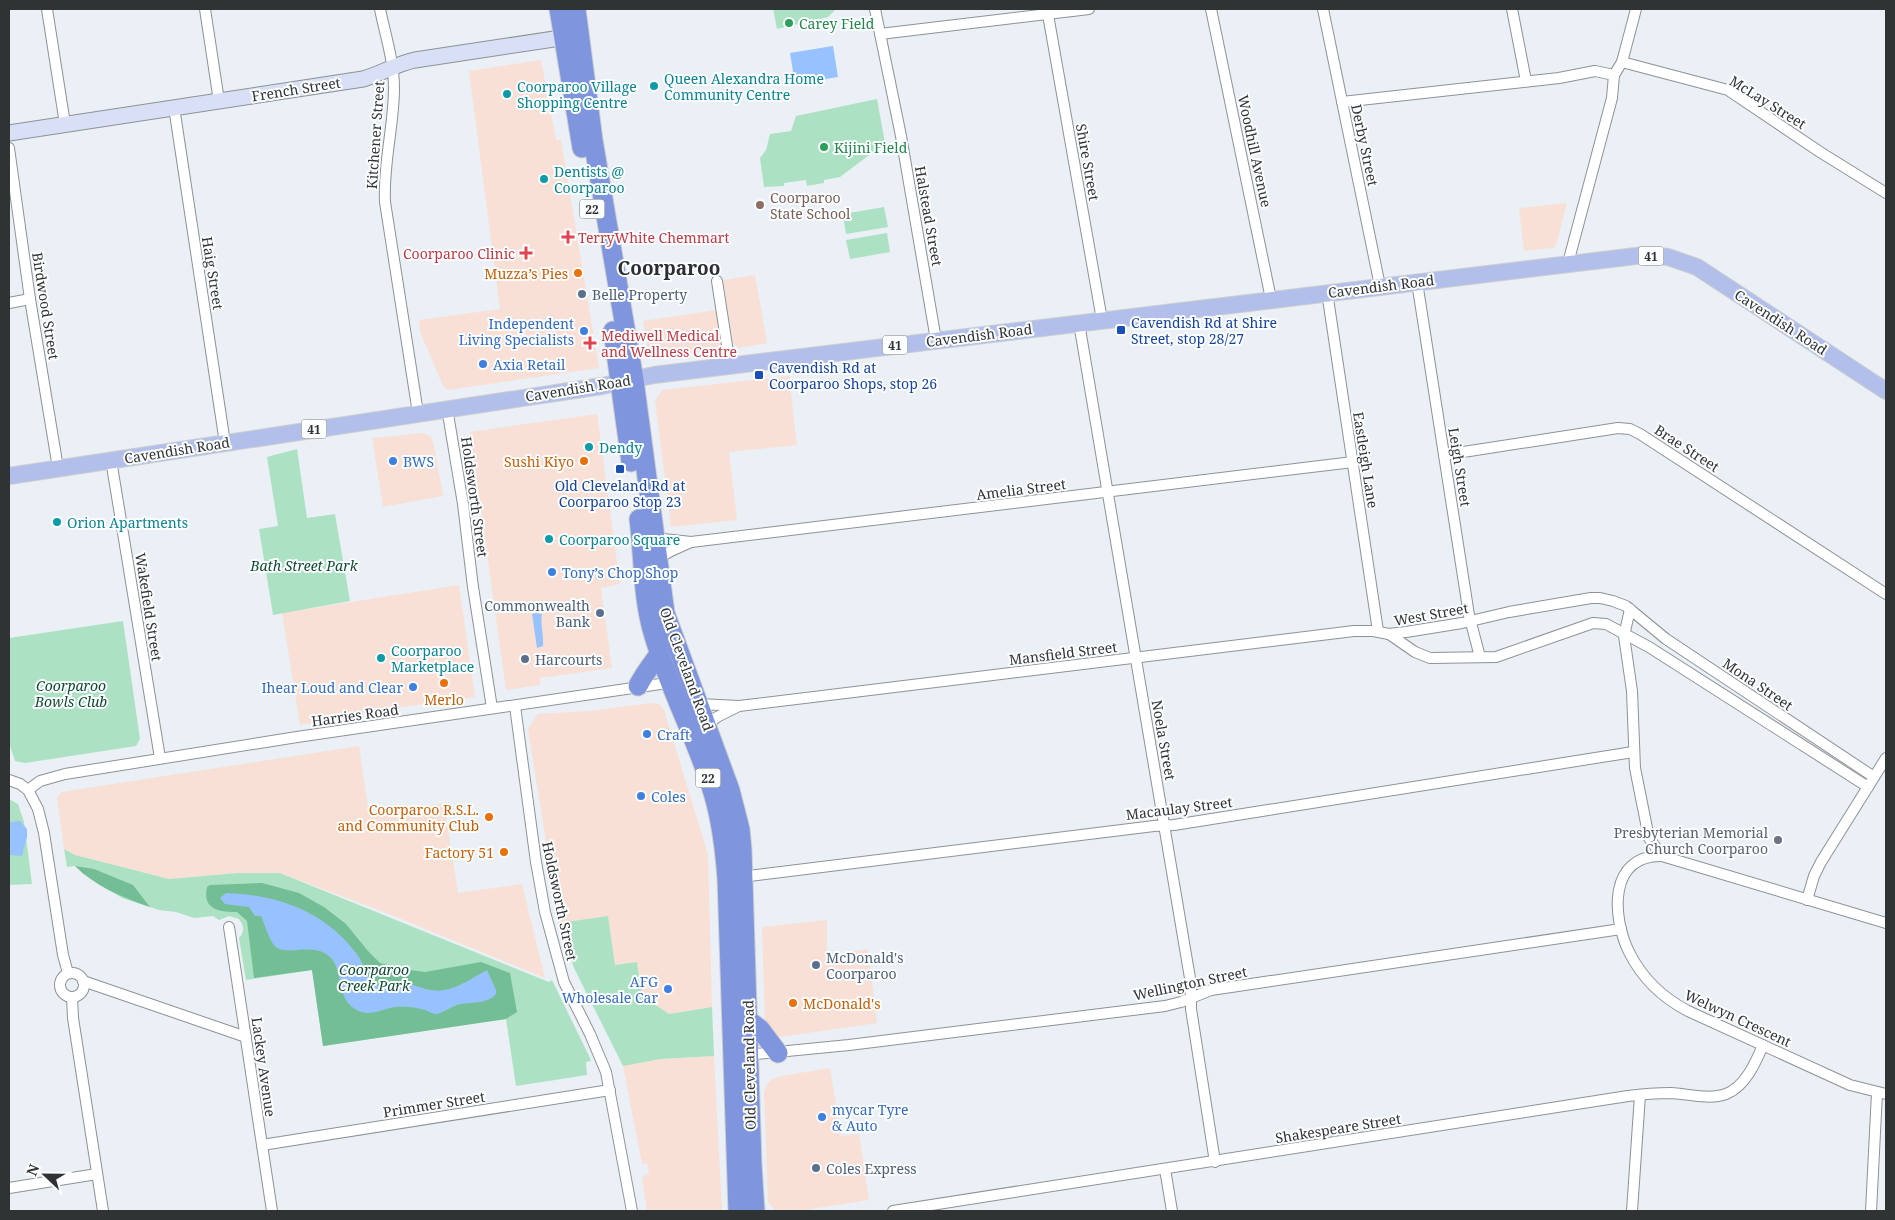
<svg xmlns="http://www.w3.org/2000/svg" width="1895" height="1220" font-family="'Noto Serif',serif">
<rect width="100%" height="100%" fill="#eaf0f5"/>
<g fill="#f8e0d6">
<polygon points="541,60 556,140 561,140 599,368 448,390 443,386 421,334 419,320 500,309 469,71"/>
<polygon points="1567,203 1556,245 1553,248 1524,251 1519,208"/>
<polygon points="755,275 767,343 739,348 733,343 723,280"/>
<polygon points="717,310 722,348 654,358 649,354 643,321"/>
<polygon points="789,376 797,445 729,452 737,520 671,527 655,401 662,390"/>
<polygon points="597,414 620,584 601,588 612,668 540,678 540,685 506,690 470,432"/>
<polygon points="424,433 431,437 434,446 443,496 383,507 372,438"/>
<polygon points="459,585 475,697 374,711 300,725 282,613"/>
<polygon points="652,703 659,704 664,710 708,855 712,1007 669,1014 642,996 637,962 615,965 608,916 559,923 528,729 538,714 588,711"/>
<polygon points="359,746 369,815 444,803 458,893 522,884 545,978 384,912 280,873 238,873 169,879 75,855 64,849 57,798 61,792"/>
<polygon points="827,920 827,955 868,949 877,1023 779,1037 772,1035 765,1024 762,927"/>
<polygon points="714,1056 722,1211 647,1211 642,1177 649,1174 647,1163 642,1164 623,1066 661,1059"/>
<polygon points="830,1068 841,1136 859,1134 869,1200 798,1211 775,1210 768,1202 764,1092 766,1086 772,1079 781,1076"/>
</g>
<g fill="#ace2c3">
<polygon points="773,9 836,9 828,17 777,29"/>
<polygon points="877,99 885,143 840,177 824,180 824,183 807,186 806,180 784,183 784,186 764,187 760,158 766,150 770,134 791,131 796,116"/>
<polygon points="884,207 888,227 846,234 843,214"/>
<polygon points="887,233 890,252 850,259 846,240"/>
<polygon points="297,449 307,518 335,514 350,601 273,615 259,529 278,526 267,457"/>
<polygon points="123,621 140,739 136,746 25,763 15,761 9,743 9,638"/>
<polygon points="9,799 18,804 24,822 32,884 9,885"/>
<path d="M64,849L75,855L169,879L238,873H280L549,982L552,980L589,1056L591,1061L586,1062L587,1075L516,1086L506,1019L323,1046L312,970L246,980L239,938C245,931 244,926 239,919L229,916L219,920L213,916L194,918L176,912L159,910L122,898L85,875L75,866L67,867Z"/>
<polygon points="608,916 615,965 637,962 642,996 669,1014 712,1007 714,1056 661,1059 623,1066 574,968 559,923"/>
</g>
<g fill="#74be96">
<path d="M75,866L94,869L133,885L150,907C123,898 95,886 75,866Z"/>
<path d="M262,883L299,893L324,907L346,924L368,951L380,963L403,969L425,972L481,962L510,973L517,1012L506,1019L323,1046L312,970L254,978L247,921L237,912C220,912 202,910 207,887L210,885Z"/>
</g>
<g fill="#98c2fd">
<polygon points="833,46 838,77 795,84 790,53"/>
<path d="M536,613L542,614C540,625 544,635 543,646L537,648L532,614Z"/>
<polygon points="20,821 27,829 27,837 22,856 9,855 9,822"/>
<path d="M226,893C278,895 324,911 356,953C363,961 365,975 373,982C384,992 394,984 405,984C414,984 423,989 431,990C451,994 470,979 487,970L496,990V994C487,1005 471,1001 457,1005C451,1007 443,1013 436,1014C433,1014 428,1011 425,1010C415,1007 406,1006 395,1007C382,1009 368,1018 355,1009C334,996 346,967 326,954C309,943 282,958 273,944C268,936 265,925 261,916H255L249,907L225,904L220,898Z"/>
</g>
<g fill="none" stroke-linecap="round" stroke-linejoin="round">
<g stroke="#8d9297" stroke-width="12">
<g id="street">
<polyline points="47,9 65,124"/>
<polyline points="205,9 219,101"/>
<path d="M380,9C385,34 394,61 394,88C394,126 383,163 385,202L418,413"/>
<polyline points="875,9 901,136 936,340"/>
<polyline points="1047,9 1102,320"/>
<polyline points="1211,9 1271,299"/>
<polyline points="1323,9 1380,286"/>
<polyline points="1512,9 1526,81"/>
<polyline points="880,34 1089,9"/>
<polyline points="1622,62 1728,90 1820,152 1886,193"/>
<polyline points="1342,102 1559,78 1595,71 1614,75"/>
<polyline points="174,107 225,443"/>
<polyline points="9,148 30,299 58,468"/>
<polyline points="1568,263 1612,98 1614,75 1622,62 1636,9"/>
<polyline points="717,281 730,365"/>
<polyline points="1417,282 1469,615 1480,657"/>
<polyline points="1327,292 1378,631"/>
<polyline points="9,303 30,299"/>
<polyline points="1079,323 1191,984 1191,1009 1215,1162"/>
<polyline points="447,408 463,504 473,587 492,708"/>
<polyline points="1444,455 1618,428 1630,429 1640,434 1886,594"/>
<polyline points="111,460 160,758"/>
<polyline points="654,538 691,542"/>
<polyline points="657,559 671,551 691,542 1353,462"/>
<polyline points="1630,609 1624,636 1632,691 1635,768 1649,838 1662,856"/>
<polyline points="1389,634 1415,652 1430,658 1496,657 1593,623 1606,624 1649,647 1868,787"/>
<polyline points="699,704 739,706 1354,631 1373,631 1389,634 1406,632 1462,623 1509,612 1591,598 1600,598 1613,601 1626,606 1666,639 1874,777"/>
<polyline points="515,706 536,862 545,912 564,982 590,1034 606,1072 632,1211"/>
<polyline points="707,725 717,717 739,706"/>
<polyline points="9,780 20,784 28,790 38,809 44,833 63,955 68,973"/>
<polyline points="28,790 40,781 65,774 297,737 674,682"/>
<polyline points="741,877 1154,826 1174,825 1633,752"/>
<polyline points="1807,900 1814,876 1821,862 1886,758"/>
<path d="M1886,923L1662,856C1608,855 1612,917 1629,952C1642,978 1663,998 1688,1011L1850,1085L1886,1094"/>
<polyline points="229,927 272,1211"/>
<circle cx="72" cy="985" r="12"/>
<polyline points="83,981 246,1037"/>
<polyline points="72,997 73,1018 103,1211"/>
<polyline points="746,1055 849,1045 1165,1006 1181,1002 1211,990 1621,929"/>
<polyline points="262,1145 610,1090"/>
<polyline points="1165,1169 1172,1211"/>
<polyline points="9,1188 97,1174"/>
<path d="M893,1211L1628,1096C1643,1094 1657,1093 1671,1093C1688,1094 1709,1100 1726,1094C1745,1087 1756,1062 1763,1045"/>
<polyline points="1632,1211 1640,1095"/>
<polyline points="1871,1211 1877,1093"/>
</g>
</g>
<g stroke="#8d9297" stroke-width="17">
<path id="secondary" d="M9,133L363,79C381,74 396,64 415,60L574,36"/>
</g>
<g stroke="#cdcece" stroke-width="18">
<polyline id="primary" points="9,476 602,386 654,375 1644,255 1668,257 1697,267 1886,391"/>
</g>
<g stroke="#cdcece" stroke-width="21">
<g id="highway">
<polyline points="559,9 582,148"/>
<polyline points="576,9 593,140 634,380 665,613 730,790 740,829 742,850 752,1164 755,1211"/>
<polyline points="613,331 631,462"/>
<path d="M639,519C644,558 642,598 654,636C670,691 698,741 714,796C722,824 725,851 727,879L738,1211"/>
<path d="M638,686C644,674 652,664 660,653"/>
<polyline points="748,1020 760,1029 778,1053"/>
</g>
</g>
<use href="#street" stroke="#fff" stroke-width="10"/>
<use href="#secondary" stroke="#d9dff5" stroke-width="15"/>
<use href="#primary" stroke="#b2bfeb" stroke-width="16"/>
<use href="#highway" stroke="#7f95de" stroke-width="19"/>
</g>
<g fill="#2e9e5b" stroke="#fbfdff" stroke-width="2">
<circle cx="789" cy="23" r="5"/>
<circle cx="824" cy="147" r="5"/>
</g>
<g fill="#0f9aa8" stroke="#fbfdff" stroke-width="2">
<circle cx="654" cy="86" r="5"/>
<circle cx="507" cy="94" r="5"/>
<circle cx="544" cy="179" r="5"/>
<circle cx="589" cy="447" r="5"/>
<circle cx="57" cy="522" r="5"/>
<circle cx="549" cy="539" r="5"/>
<circle cx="381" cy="658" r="5"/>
</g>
<circle fill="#8d6e63" stroke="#fbfdff" stroke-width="2" cx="760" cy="205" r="5"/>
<g fill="#e0444e" stroke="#fbfdff" stroke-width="2">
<path d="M565.5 229.5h5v5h5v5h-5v5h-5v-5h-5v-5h5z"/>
<path d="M523.5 245.5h5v5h5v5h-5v5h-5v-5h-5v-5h5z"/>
<path d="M587.5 335.5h5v5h5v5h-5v5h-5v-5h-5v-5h5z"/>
</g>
<g fill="#e8710a" stroke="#fbfdff" stroke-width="2">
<circle cx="578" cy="273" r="5"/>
<circle cx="584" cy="461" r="5"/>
<circle cx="444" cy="683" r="5"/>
<circle cx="489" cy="817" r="5"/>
<circle cx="504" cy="852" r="5"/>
<circle cx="793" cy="1003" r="5"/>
</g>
<g fill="#5c6f8a" stroke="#fbfdff" stroke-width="2">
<circle cx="582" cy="294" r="5"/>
<circle cx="600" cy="613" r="5"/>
<circle cx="525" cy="659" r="5"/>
<circle cx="816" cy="965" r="5"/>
<circle cx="816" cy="1168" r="5"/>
</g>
<g fill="#1a4fb4" stroke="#fbfdff" stroke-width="2">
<rect x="1116" y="325" width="10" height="10" rx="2.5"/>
<rect x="754" y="370" width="10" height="10" rx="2.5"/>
<rect x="615" y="464" width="10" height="10" rx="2.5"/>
</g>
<g fill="#3f7fe0" stroke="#fbfdff" stroke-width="2">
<circle cx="584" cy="331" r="5"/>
<circle cx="483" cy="364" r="5"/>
<circle cx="393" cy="461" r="5"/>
<circle cx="552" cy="572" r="5"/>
<circle cx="413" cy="687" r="5"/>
<circle cx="647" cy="734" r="5"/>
<circle cx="641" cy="796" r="5"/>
<circle cx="668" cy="989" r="5"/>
<circle cx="822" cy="1117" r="5"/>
</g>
<circle fill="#6b7280" stroke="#fbfdff" stroke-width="2" cx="1778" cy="840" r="5"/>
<g text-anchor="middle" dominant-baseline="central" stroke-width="4" stroke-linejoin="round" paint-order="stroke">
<g fill="#fbfdff" stroke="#6d7071" stroke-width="1">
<rect x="579.5" y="199.5" width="25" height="19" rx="4"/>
<rect x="1638.5" y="246.5" width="25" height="19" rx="4"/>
<rect x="882.5" y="335.5" width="25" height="19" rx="4"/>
<rect x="301.5" y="419.5" width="25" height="19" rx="4"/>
<rect x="695.5" y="768.5" width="25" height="19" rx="4"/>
</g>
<g font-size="12" font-weight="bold" fill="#303334">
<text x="592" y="209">22</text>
<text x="1651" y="256">41</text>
<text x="895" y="345">41</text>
<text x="314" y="429">41</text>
<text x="708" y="778">22</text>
</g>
<g font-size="14" fill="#27864d" stroke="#fbfdff" text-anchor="start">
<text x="799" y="23">Carey Field</text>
<text x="834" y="147">Kijini Field</text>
</g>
<g font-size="14" fill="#0d838f" stroke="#fbfdff" text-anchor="start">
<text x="664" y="78">Queen Alexandra Home<tspan x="664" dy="16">Community Centre</tspan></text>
<text x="517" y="86">Coorparoo Village<tspan x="517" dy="16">Shopping Centre</tspan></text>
<text x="554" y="171">Dentists @<tspan x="554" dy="16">Coorparoo</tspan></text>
<text x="599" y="447">Dendy</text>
<text x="67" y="522">Orion Apartments</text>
<text x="559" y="539">Coorparoo Square</text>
<text x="391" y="650">Coorparoo<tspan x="391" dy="16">Marketplace</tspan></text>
</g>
<g font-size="14" fill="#303334" stroke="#fbfdff">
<text transform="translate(296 89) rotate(-9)">French Street</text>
<text transform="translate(1768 102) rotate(32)">McLay Street</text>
<text transform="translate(375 135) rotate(-86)">Kitchener Street</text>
<text transform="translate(1365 145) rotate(78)">Derby Street</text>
<text transform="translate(1255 151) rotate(78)">Woodhill Avenue</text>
<text transform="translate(1088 162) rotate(80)">Shire Street</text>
<text transform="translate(929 216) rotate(80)">Halstead Street</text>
<text transform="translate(213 273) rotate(81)">Haig Street</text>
<text transform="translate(1381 286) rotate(-7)">Cavendish Road</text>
<text transform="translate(46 306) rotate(81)">Birdwood Street</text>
<text transform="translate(1781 322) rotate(33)">Cavendish Road</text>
<text transform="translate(979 335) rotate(-7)">Cavendish Road</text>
<text transform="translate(578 388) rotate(-9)">Cavendish Road</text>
<text transform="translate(1687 448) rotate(33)">Brae Street</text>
<text transform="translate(177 450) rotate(-9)">Cavendish Road</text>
<text transform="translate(1366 460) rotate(81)">Eastleigh Lane</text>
<text transform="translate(1460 467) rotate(81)">Leigh Street</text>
<text transform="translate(1021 489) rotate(-7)">Amelia Street</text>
<text transform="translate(475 497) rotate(82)">Holdsworth Street</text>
<text transform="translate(149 607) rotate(81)">Wakefield Street</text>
<text transform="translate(1431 614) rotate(-10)">West Street</text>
<text transform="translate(1063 653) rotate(-7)">Mansfield Street</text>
<text transform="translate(687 669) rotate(70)">Old Cleveland Road</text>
<text transform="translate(1758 684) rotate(34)">Mona Street</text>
<text transform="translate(355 715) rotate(-8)">Harries Road</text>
<text transform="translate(1164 740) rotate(80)">Noela Street</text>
<text transform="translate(1179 808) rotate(-7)">Macaulay Street</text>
<text transform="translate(560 901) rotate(78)">Holdsworth Street</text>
<text transform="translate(1190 983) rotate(-12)">Wellington Street</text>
<text transform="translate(1738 1018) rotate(25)">Welwyn Crescent</text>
<text transform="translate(749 1065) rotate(-91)">Old Cleveland Road</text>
<text transform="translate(264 1067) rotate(82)">Lackey Avenue</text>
<text transform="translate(434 1104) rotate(-9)">Primmer Street</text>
<text transform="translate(1338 1128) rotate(-9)">Shakespeare Street</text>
</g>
<g font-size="14" fill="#785e54" stroke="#fbfdff" text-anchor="start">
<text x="770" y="197">Coorparoo<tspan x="770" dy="16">State School</tspan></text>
</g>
<g font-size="14" fill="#be3a42" stroke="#fbfdff" text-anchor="start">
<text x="578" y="237">TerryWhite Chemmart</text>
<text x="515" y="253" text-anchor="end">Coorparoo Clinic</text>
<text x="601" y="335">Mediwell Medical<tspan x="601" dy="16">and Wellness Centre</tspan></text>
</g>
<g font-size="14" fill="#c56008" stroke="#fbfdff" text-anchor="end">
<text x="568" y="273">Muzza’s Pies</text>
<text x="574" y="461">Sushi Kiyo</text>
<text x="444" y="699" text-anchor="middle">Merlo</text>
<text x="479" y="809">Coorparoo R.S.L.<tspan x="479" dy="16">and Community Club</tspan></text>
<text x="494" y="852">Factory 51</text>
<text x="803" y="1003" text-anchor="start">McDonald's</text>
</g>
<g font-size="14" fill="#4e5e75" stroke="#fbfdff" text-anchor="start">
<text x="592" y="294">Belle Property</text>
<text x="590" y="605" text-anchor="end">Commonwealth<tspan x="590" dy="16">Bank</tspan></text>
<text x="535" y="659">Harcourts</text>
<text x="826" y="957">McDonald's<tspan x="826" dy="16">Coorparoo</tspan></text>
<text x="826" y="1168">Coles Express</text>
</g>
<g font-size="14" fill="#164399" stroke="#fbfdff" text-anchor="start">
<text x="1131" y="322">Cavendish Rd at Shire<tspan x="1131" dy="16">Street, stop 28/27</tspan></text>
<text x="769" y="367">Cavendish Rd at<tspan x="769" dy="16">Coorparoo Shops, stop 26</tspan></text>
<text x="620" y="485" text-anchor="middle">Old Cleveland Rd at<tspan x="620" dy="16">Coorparoo Stop 23</tspan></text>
</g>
<g font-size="14" fill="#366cbe" stroke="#fbfdff" text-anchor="start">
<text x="574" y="323" text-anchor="end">Independent<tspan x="574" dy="16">Living Specialists</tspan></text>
<text x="493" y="364">Axia Retail</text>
<text x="403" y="461">BWS</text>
<text x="562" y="572">Tony’s Chop Shop</text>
<text x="403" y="687" text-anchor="end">Ihear Loud and Clear</text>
<text x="657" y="734">Craft</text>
<text x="651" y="796">Coles</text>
<text x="658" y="981" text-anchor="end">AFG<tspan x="658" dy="16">Wholesale Car</tspan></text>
<text x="832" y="1109">mycar Tyre<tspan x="832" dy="16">&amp; Auto</tspan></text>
</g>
<g font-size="14" font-style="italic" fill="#0f4a2f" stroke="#fbfdff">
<text x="304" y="565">Bath Street Park</text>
<text x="71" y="685">Coorparoo<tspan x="71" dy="16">Bowls Club</tspan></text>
<text x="374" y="969">Coorparoo<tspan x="374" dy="16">Creek Park</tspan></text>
</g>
<g font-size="14" fill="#5b616d" stroke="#fbfdff" text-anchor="end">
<text x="1768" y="832">Presbyterian Memorial<tspan x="1768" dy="16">Church Coorparoo</tspan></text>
</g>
<g font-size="19" font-weight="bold" fill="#2a2e32" stroke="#fbfdff">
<text x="669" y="268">Coorparoo</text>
</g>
</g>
<rect width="1895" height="1220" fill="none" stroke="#303334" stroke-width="20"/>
<g transform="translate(45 1175) rotate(292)" stroke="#fbfdff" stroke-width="4" paint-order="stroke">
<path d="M0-4L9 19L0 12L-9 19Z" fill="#303334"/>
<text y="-8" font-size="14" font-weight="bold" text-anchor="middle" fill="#303334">N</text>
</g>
</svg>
